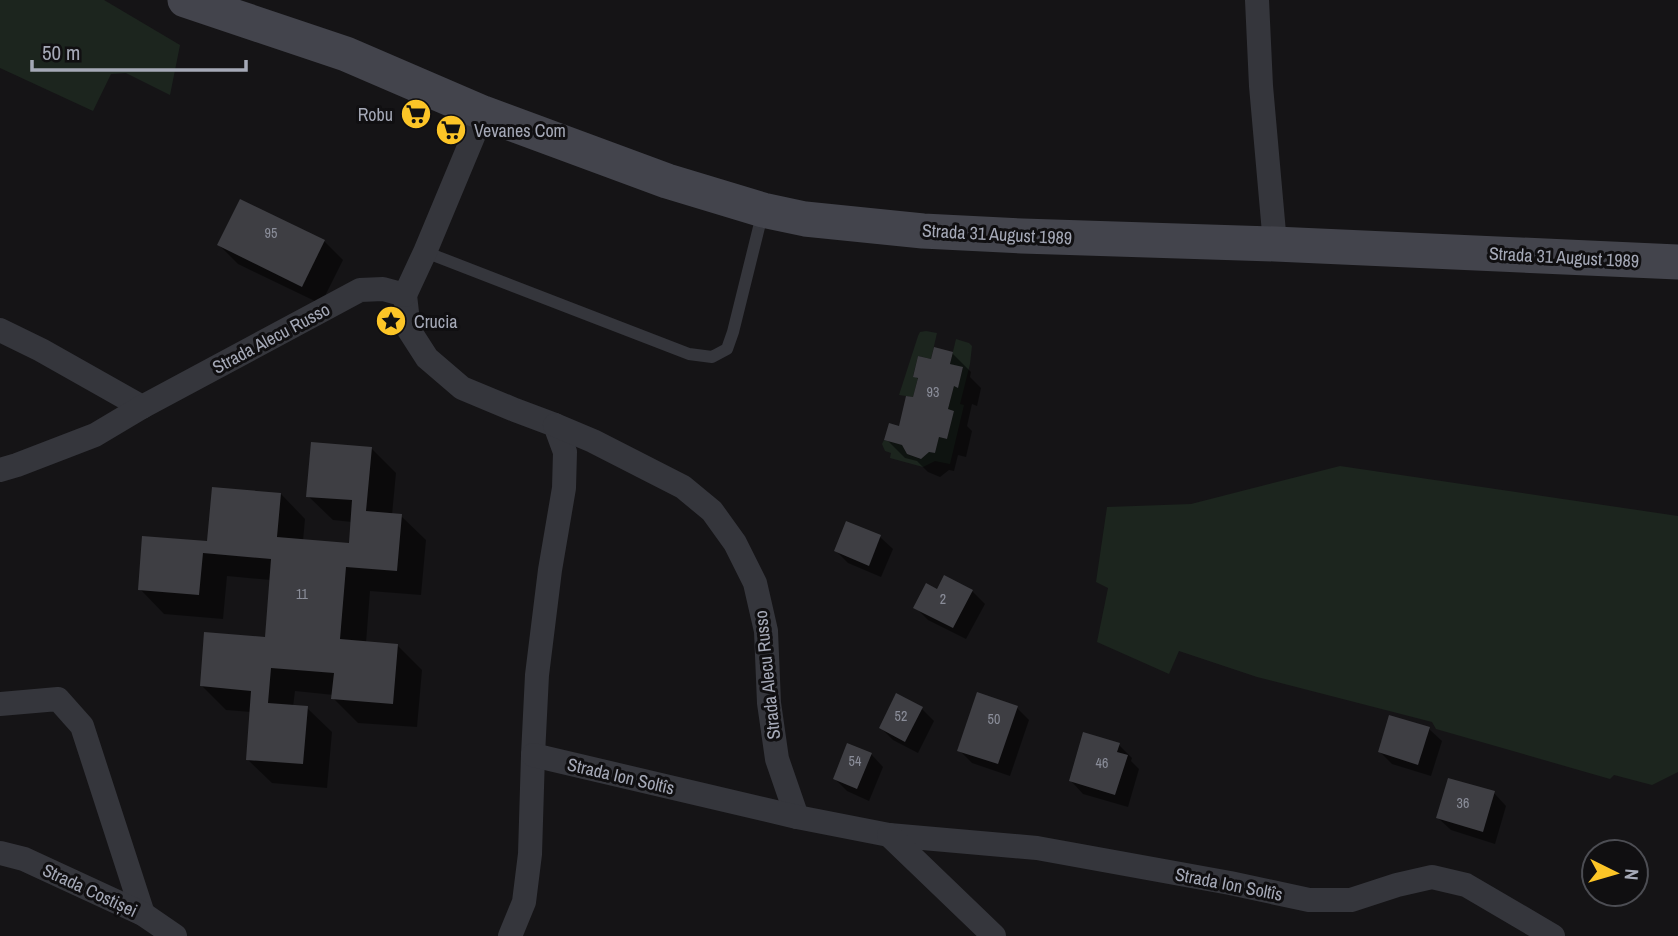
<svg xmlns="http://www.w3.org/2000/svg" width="1678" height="936" font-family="'Archivo Narrow',sans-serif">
<rect width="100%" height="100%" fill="#151416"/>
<g fill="#1c251e">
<polygon points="0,0 104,0 180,45 170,95 126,73 111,74 93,111 0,68"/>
<polygon points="926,331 937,333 931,359 918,356 913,376 918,378 913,397 899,395 918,336 920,332"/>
<polygon points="956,339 969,343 972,346 970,364 960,404 964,405 950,464 935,461 923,467 890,458 891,453 885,451 882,444 884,440 902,445 907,454 920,459 929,452 935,453 939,437 947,439 954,411 948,409 954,386 958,387 963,368 950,364"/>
<polygon points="1340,466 1678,516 1678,772 1652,785 1614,775 1610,779 1436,729 1432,722 1257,677 1179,651 1169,674 1097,642 1108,588 1096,582 1107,507 1191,504"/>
</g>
<g fill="#0007">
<polygon points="324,241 343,260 321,304 238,264 219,245"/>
<polygon points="952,353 971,372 970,377 981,388 977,406 972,404 967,426 972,431 966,457 958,455 954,471 949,470 940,477 928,472 917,461 905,458 886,439 900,428 914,399 919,380 915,376 932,361"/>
<polygon points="371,448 396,473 392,515 401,516 426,540 421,595 370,591 366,643 397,645 422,670 417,727 358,723 333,698 334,695 295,691 293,707 307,708 332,732 327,788 272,783 247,759 251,712 226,710 202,686 267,639 271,580 227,576 223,619 164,614 140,589 281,494 305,519 303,541 350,545 352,522 333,520 308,496"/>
<polygon points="880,537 893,549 881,577 848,563 836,551"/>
<polygon points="938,591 972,591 985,604 966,639 928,620 915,607"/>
<polygon points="1017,708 1029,720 1010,776 972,763 959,750"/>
<polygon points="922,709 934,721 918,753 893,740 881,728"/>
<polygon points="1429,729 1442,741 1431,776 1392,764 1380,752"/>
<polygon points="1119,745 1132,758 1131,761 1139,769 1128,807 1083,794 1071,781"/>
<polygon points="871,754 883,767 869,801 847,791 835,779"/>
<polygon points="1494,793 1506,806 1495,844 1451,830 1438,818"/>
</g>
<g fill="#3e3e43">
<polygon points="240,199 325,240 302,287 217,245"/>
<polygon points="934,347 953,352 950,364 963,367 958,388 954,386 948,409 954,411 947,439 939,437 935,453 929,452 921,459 907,454 902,445 884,440 889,423 899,426 906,396 913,397 918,378 913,377 918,356 931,359"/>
<polygon points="311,442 372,447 366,511 402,514 397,571 346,567 340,639 398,644 393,704 331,699 334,673 271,668 268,703 308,706 303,764 246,760 251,691 200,686 204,632 265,637 271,559 203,553 199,595 138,590 142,536 207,541 212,487 281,493 277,537 349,543 352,500 306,497"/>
<polygon points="846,521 881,535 869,566 834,551"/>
<polygon points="944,575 973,590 953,628 913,608 926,583 937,589"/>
<polygon points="977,692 1018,706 998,764 957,751"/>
<polygon points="896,693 923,707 905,742 879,728"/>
<polygon points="1389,715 1430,727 1418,765 1378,752"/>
<polygon points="1083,732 1120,743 1117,752 1128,755 1115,795 1069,781"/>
<polygon points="847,743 872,753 857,789 833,779"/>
<polygon points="1448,778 1495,791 1483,832 1436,818"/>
</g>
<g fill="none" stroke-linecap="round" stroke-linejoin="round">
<polyline stroke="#35363c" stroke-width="12" points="425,252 689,354 712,357 727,349 733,332 763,211"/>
<g stroke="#35363c" stroke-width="24">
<polyline points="1257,0 1261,86 1275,244"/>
<polyline points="405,295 409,330 427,358 462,388 515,410 555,425 565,452 564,488 550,570 537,675 533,755 530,854 524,902 510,936"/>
<polyline points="0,330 41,350 142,407"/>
<polyline points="555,425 593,441 683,487 712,511 735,543 755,583 766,631 769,703 777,759 797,817"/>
<polyline points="0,470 17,465 95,435 142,407 360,290 383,289 405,295 425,252 483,113"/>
<polyline points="0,704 58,699 82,726 143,914"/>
<polyline points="533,755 797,817 889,835 1037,848 1230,883 1309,900 1351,900 1397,885 1432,877 1466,885 1553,936"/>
<polyline points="889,835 994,936"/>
<polyline points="0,853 24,859 143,914 175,936"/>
</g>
<polyline stroke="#43444c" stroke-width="35" points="185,0 346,54 483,113 667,181 763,210 805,219 923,231 1022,236 1275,244 1678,262"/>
</g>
<defs>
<g id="supermarket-disc" transform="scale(1.575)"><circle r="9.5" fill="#fcc527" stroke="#100f11"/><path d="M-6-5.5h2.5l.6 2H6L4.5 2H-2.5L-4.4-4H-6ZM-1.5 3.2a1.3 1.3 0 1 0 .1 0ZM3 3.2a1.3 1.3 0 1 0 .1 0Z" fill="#111"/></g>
<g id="sight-disc" transform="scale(1.575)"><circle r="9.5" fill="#fcc527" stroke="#100f11"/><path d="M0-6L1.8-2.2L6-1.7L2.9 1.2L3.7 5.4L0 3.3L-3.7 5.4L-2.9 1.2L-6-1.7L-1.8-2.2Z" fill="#111"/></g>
</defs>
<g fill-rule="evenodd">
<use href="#supermarket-disc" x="416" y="114"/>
<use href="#supermarket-disc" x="451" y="130"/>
<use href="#sight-disc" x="391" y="321"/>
</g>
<g text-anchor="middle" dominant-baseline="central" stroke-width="6" stroke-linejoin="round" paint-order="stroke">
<g font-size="14" fill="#8b8e9a">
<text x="271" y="233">95</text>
<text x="933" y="392">93</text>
<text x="302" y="594">11</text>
<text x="943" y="599">2</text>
<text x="901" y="716">52</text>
<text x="994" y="719">50</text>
<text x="855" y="761">54</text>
<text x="1102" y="763">46</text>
<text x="1463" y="803">36</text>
</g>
<g font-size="18" fill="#a5a9b7" stroke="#100f11" text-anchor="start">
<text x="393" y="114" text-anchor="end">Robu</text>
<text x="474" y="130">Vevanes Com</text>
<text x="414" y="321">Crucia</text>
</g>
<g font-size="18" fill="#a5a9b7" stroke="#100f11">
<text transform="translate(997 234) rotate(3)">Strada 31 August 1989</text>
<text transform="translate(1564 257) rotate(3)">Strada 31 August 1989</text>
<text transform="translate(271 338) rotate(-28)">Strada Alecu Russo</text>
<text transform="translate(767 675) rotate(-96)">Strada Alecu Russo</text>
<text transform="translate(621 776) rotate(13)">Strada Ion Soltîs</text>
<text transform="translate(1229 884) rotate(11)">Strada Ion Soltîs</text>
<text transform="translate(90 890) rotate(25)">Strada Costișei</text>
</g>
</g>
<g transform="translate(1615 873) rotate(95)"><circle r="33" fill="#100f11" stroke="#4c4d53" stroke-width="2"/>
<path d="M0-5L12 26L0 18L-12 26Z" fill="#fcc527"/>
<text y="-10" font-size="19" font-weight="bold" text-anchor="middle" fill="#a5a9b7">N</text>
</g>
<path d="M32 60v10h214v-10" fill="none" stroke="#a5a9b7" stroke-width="3.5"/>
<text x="42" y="60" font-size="21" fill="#a5a9b7" stroke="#100f11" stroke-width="5" paint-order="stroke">50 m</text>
</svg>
